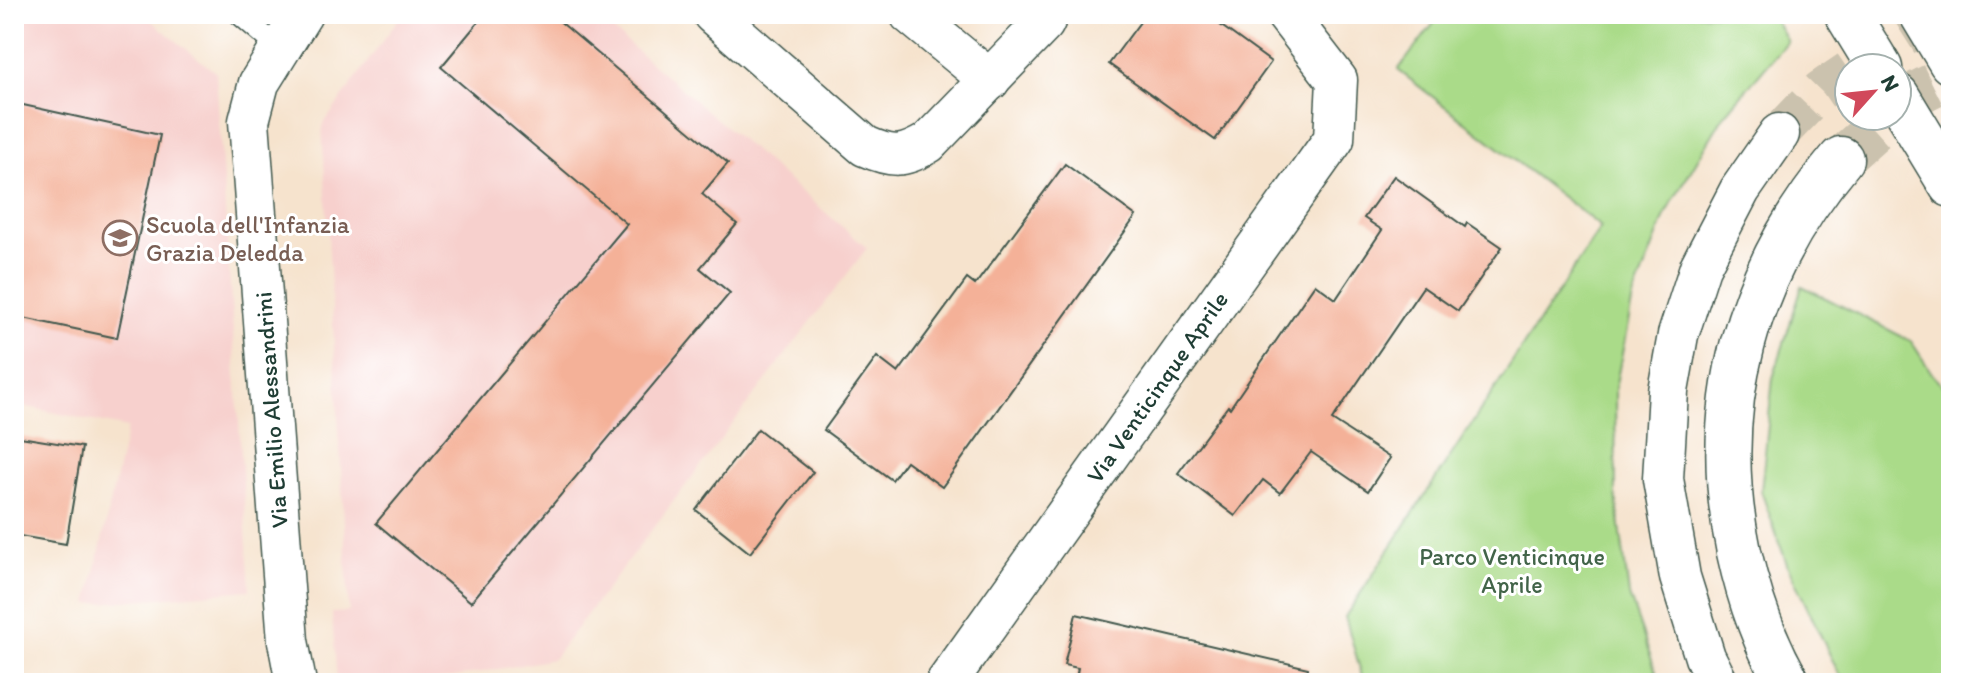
<svg xmlns="http://www.w3.org/2000/svg" width="1965" height="697" font-family="Itim,sans-serif">
<rect width="100%" height="100%" fill="#fff"/>
<filter id="ink" filterUnits="userSpaceOnUse"><feTurbulence type="fractalNoise" baseFrequency=".0125" numOctaves="2"/><feDisplacementMap in="SourceGraphic" scale="16" xChannelSelector="R" yChannelSelector="G"/><feConvolveMatrix kernelMatrix="1 2 1 2 8 2 1 2 1" color-interpolation-filters="sRGB"/></filter>
<filter id="wash" filterUnits="userSpaceOnUse"><feTurbulence type="fractalNoise" baseFrequency=".006" numOctaves="4" result="noise"/><feDisplacementMap in="SourceGraphic" scale="32" xChannelSelector="R" yChannelSelector="G"/><feGaussianBlur stdDeviation="1.8" result="paint"/><feColorMatrix in="noise" values="0 0 0 0 0 0 0 0 0 0 0 0 0 0 0 0 0 1.4 0 .05"/><feComposite in="paint" operator="in"/></filter>
<g filter="url(#wash)">
<rect width="100%" height="100%" fill="#f6e3cd"/>
<g fill="#f7d0cd">
<polygon points="14,14 143,14 216,73 250,590 88,604 127,428 14,404"/>
<polygon points="402,14 594,14 867,248 553,659 422,683 337,683 332,613 349,612 322,126"/>
</g>
<g fill="#aadb89" stroke="#648c5e" stroke-width="2">
<polygon points="1441,14 1771,14 1787,41 1723,117 1667,211 1633,298 1615,389 1616,495 1629,595 1660,683 1364,683 1345,617 1601,227 1398,70"/>
<polygon points="1802,286 1911,341 1933,375 1951,395 1951,683 1850,683 1839,674 1788,567 1761,491 1773,378"/>
</g>
<g id="blocks">
<g fill="#f4b198">
<polygon points="485,14 551,14 728,163 702,194 737,224 700,268 730,293 471,602 376,523 627,224 441,67"/>
<polygon points="1146,14 1205,14 1271,62 1215,140 1109,64"/>
<polygon points="14,103 160,135 117,338 14,316"/>
<polygon points="1065,164 1136,216 942,487 906,461 892,480 824,430 877,357 898,373 967,279 975,285"/>
<polygon points="1394,176 1465,227 1467,223 1502,247 1458,311 1423,287 1332,420 1390,458 1368,491 1311,452 1280,493 1263,480 1235,516 1178,473 1228,406 1230,408 1315,284 1336,299 1382,230 1364,218"/>
<polygon points="758,429 813,472 750,553 696,510"/>
<polygon points="14,436 82,447 66,544 14,535"/>
<polygon points="1076,614 1308,668 1306,683 1075,683 1078,668 1064,665"/>
</g>
</g>
</g>
<g filter="url(#ink)">
<use href="#blocks" fill-opacity="0" stroke="#3f564b" stroke-width="2"/>
<g fill="none" stroke-linecap="round" stroke-linejoin="round">
<g stroke="#cbc2ae" stroke-width="40" stroke-dasharray="40 20" stroke-linecap="butt">
<polyline points="1853,68 1920,26 1944,14"/>
<polyline points="1779,134 1821,90 1849,71"/>
</g>
<g stroke="#cbc2ae" stroke-width="44" stroke-dasharray="44 22" stroke-linecap="butt">
<polyline points="1897,110 1919,92 1951,76"/>
<polyline points="1841,159 1889,116"/>
</g>
<g stroke="#3f564b" stroke-width="23">
<polyline id="service" points="239,14 279,48"/>
</g>
<g stroke="#3f564b" stroke-width="43">
<g id="minor">
<path d="M713,14L865,146C892,158 903,158 928,143L1044,23L1048,14"/>
<polyline points="910,14 990,80"/>
<polyline points="296,683 288,641 249,121 259,83 302,14"/>
<polyline points="946,683 1334,139 1337,80 1286,14"/>
<polyline points="1718,683 1705,657 1680,577 1663,479 1668,391 1678,335 1700,267 1740,190 1779,134"/>
</g>
</g>
<g stroke="#3f564b" stroke-width="47">
<g id="motorway">
<polyline points="1847,14 1880,68"/>
<polyline points="1922,14 1951,62"/>
<polyline points="1897,96 1951,185"/>
<path d="M1788,683C1764,642 1749,598 1739,552C1708,407 1746,272 1841,159"/>
</g>
</g>
<use href="#service" stroke="#fff" stroke-width="20"/>
<use href="#minor" stroke="#fff" stroke-width="40"/>
<use href="#motorway" stroke="#fff" stroke-width="44"/>
</g>
</g>
<defs>
<g id="school-ring" transform="scale(1.8)"><circle r="9.5" fill="#fff" stroke="#8d6e63" stroke-width="1.5"/><path d="M0-5L7-2L0 1L-7-2ZM-4 1L0 2.5L4 1V4Q0 6-4 4Z" fill="#8d6e63"/></g>
</defs>
<g fill-rule="evenodd">
<use href="#school-ring" x="120" y="238"/>
</g>
<g text-anchor="middle" dominant-baseline="central" stroke-width="6" stroke-linejoin="round" paint-order="stroke">
<g font-size="24" fill="#785e54" stroke="#fff" text-anchor="start">
<text x="146" y="224">Scuola dell'Infanzia<tspan x="146" dy="28">Grazia Deledda</tspan></text>
</g>
<g font-size="24" fill="#1f3d34" stroke="#fff">
<text transform="translate(1157 387) rotate(-55)">Via Venticinque Aprile</text>
<text transform="translate(271 410) rotate(-94)">Via Emilio Alessandrini</text>
</g>
<g font-size="24" fill="#426449" stroke="#fff">
<text x="1512" y="556">Parco Venticinque<tspan x="1512" dy="28">Aprile</tspan></text>
</g>
</g>
<rect width="1965" height="697" fill="none" stroke="#fff" stroke-width="48"/>
<g transform="translate(1873 92) rotate(63)"><circle r="38" fill="#ffffff" stroke="#a5b1ae" stroke-width="2"/>
<path d="M0-6L14 30L0 20L-14 30Z" fill="#d1495b"/>
<text y="-12" font-size="22" font-weight="bold" text-anchor="middle" fill="#1f3d34">N</text>
</g>
</svg>
